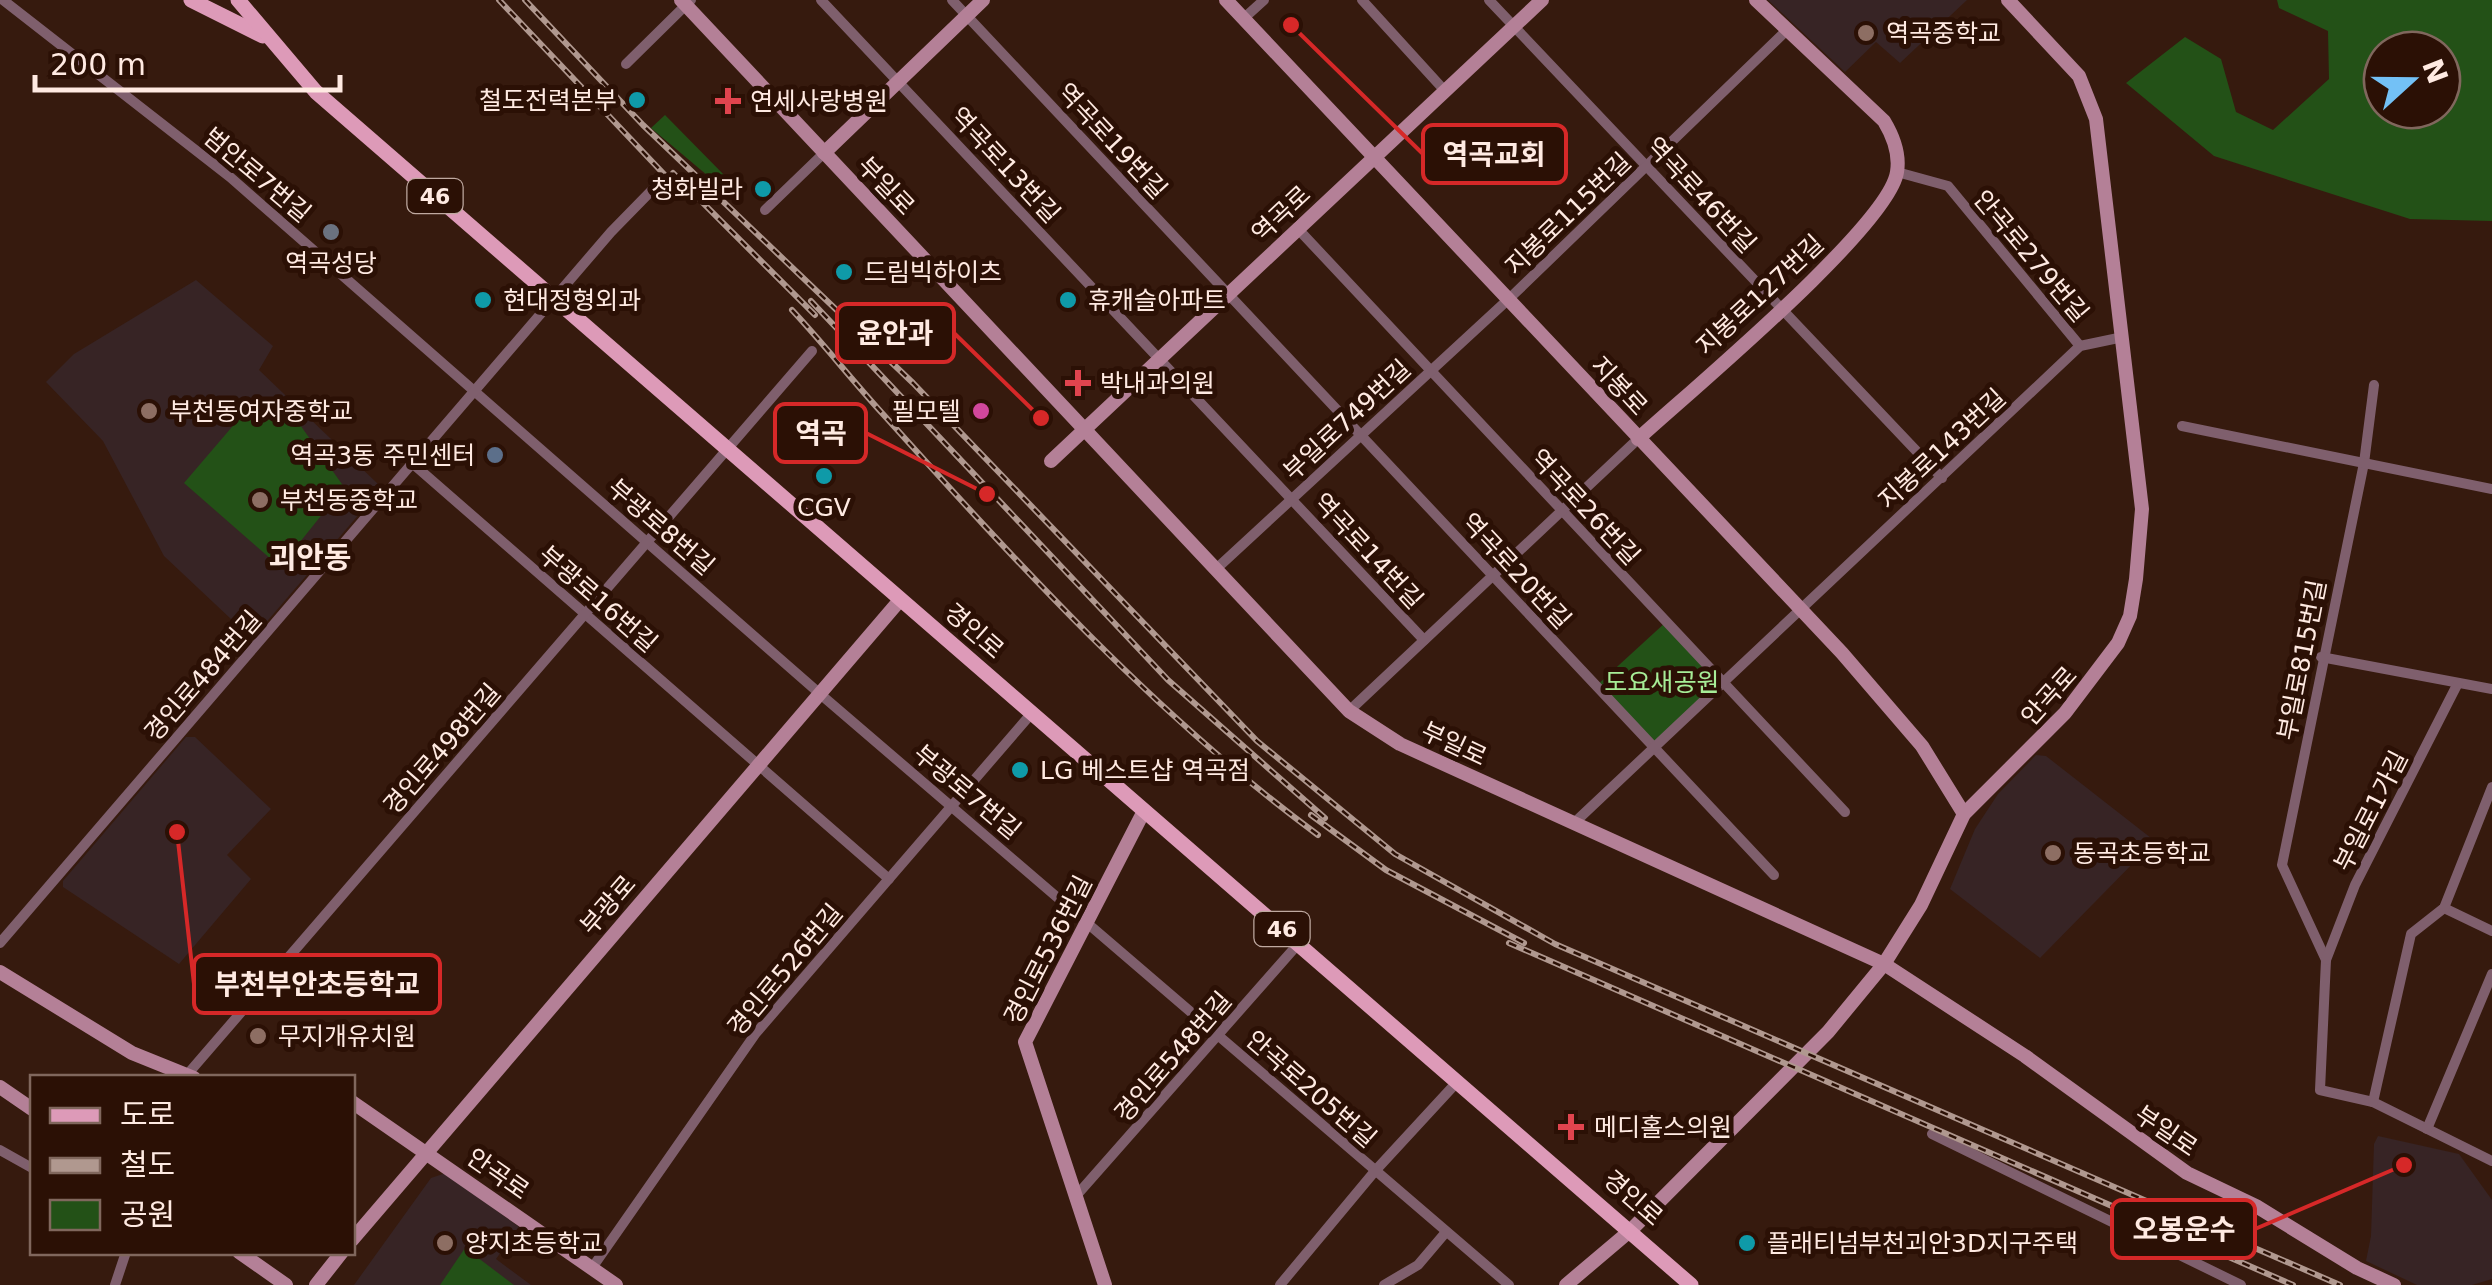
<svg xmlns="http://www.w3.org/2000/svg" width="2492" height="1285" font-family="'DejaVu Sans','Noto Sans KR',sans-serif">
<rect width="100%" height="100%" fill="#361a0e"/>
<g fill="#372425">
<polygon points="1768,0 1967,0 1900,63 1876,42 1845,72"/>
<polygon points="196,280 273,346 259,370 378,484 379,491 257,633 248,635 164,556 103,441 46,382 74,354"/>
<polygon points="186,737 195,737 271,809 227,855 251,879 179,964 63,887 63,881"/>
<polygon points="2036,755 2046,756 2151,838 2149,847 2040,958 1950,889 1975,829 1998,794"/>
<polygon points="2378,1136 2459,1154 2492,1200 2492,1279 2472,1285 2417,1285 2366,1261 2371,1236 2374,1144"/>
<polygon points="446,1173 519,1227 496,1259 531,1285 354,1285 431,1178"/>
</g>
<g fill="#235117" fill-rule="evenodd">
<path d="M2277,0H2492V221L2410,219L2214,156L2126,83L2185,37L2221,59L2236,112L2273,130L2329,79L2328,31L2279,8ZM2442,50V110H2382V50Z"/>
<polygon points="665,115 727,178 720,186 651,128"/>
<polygon points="275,397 286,405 344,487 280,567 184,483 255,400"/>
<polygon points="1666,622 1722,682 1651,748 1595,687"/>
<polygon points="465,1248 514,1285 440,1285"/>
</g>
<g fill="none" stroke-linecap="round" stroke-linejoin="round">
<g stroke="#7f5f6d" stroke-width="10">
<polyline points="3,0 230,177 819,693 1509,1285"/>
<polyline points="821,0 1424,640"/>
<polyline points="952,0 1774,875"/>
<polyline points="1362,0 1445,91"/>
<polyline points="1489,0 1942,478"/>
<polyline points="1243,19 1264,0"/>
<polyline points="626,64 691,0"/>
<polyline points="1897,172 1948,186 2080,346"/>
<polyline points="765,210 824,153"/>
<polyline points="1298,229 1845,812"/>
<polyline points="2374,385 2364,463 2282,865 2326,960 2320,1090 2373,1102 2492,1161"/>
<polyline points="2182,426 2492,489"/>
<polyline points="412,463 889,879"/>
<polyline points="1215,570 1513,295 1786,31"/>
<polyline points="2321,657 2492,689"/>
<polyline points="1349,711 1638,439"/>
<polyline points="1573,824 2080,346 2123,337"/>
<polyline points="2444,908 2492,931"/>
<polyline points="0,943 611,232 655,187"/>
<polyline points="2326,960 2355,885 2458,683"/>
<polyline points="186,1076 812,351"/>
<polyline points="2373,1102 2411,934 2444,908 2492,787"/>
<polyline points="2427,1129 2492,974"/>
<polyline points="1932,1134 2241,1285"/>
<polyline points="0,1150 32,1168"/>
<polyline points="1076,1196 1299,943"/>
<polyline points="592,1268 756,1033 1031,714"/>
<polyline points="115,1285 126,1252"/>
<polyline points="1280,1285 1375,1171 1458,1081"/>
<polyline points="1384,1285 1418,1265 1446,1232"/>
</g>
<g stroke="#b48097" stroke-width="14">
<polyline points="681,0 1349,711 1400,744 1884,964 2025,1056 2187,1173 2256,1206 2357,1268 2394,1285"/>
<polyline points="1226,0 1842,653 1922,746 1964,814"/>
<polyline points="824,153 983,0"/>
<path d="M1638,439C1687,394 1889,226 1897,172C1900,154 1893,136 1884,121L1756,0"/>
<polyline points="1051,461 1542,0"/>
<polyline points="0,972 132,1053 194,1078"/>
<polyline points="0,1087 32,1109"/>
<polyline points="352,1102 616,1285"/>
<polyline points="352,1240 900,600"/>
<polyline points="239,1252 286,1285"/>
<polyline points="316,1285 342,1252"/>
<polyline points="1105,1285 1025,1042 1144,811"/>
<polyline points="1566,1285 1631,1230 1828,1032 1884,964 1921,905 1964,814 2065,713 2118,643 2130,616 2136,579 2142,509 2096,119 2079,76 2008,0"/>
</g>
<g stroke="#dd9ab8" stroke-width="15">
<polyline points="191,0 263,36"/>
<polyline points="238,0 316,92 1691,1285"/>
</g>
<g stroke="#b0988f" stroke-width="6">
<g id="rail">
<polyline points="499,0 679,190"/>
<polyline points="525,0 643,125 913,383 1257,741 1395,854 1555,944 2340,1285"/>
<polyline points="673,173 815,315"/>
<polyline points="811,301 1168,680 1325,818"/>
<path d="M792,310C823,343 851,379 882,413C1017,563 1155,715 1318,835"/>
<polyline points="1311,815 1386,870 1524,943"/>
<polyline points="1509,943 2293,1285"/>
</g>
</g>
<use href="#rail" stroke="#2b1005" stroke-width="2.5" stroke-dasharray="8" stroke-linecap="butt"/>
</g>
<g fill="#8d6e63" stroke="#2b1005" stroke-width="4">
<circle cx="1866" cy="33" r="10"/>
<circle cx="149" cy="411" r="10"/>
<circle cx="260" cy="500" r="10"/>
<circle cx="2053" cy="853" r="10"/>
<circle cx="258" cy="1036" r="10"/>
<circle cx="445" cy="1243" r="10"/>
</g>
<g fill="#0f9aa8" stroke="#2b1005" stroke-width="4">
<circle cx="637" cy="100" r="10"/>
<circle cx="763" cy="189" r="10"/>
<circle cx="844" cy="272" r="10"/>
<circle cx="483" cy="300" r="10"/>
<circle cx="1068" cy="300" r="10"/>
<circle cx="824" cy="476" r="10"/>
<circle cx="1020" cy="770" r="10"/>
<circle cx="1747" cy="1243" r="10"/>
</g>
<g fill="#e0444e" stroke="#2b1005" stroke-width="4">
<path d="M723 86h10v10h10v10h-10v10h-10v-10h-10v-10h10z"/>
<path d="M1073 368h10v10h10v10h-10v10h-10v-10h-10v-10h10z"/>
<path d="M1566 1112h10v10h10v10h-10v10h-10v-10h-10v-10h10z"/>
</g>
<circle fill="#6b7280" stroke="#2b1005" stroke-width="4" cx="331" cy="232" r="10"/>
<circle fill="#d1479c" stroke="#2b1005" stroke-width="4" cx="981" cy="411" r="10"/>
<circle fill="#5c6f8a" stroke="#2b1005" stroke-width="4" cx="495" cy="455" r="10"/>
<g text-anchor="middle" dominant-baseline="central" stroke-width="10" stroke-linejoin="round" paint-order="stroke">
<g fill="#2b1005" stroke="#bfa9a0" stroke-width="2.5">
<rect x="407.5" y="179" width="55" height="34" rx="8"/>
<rect x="1254.5" y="912" width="55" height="34" rx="8"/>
</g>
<g font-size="22" font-weight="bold" fill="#ffeae2">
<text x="435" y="196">46</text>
<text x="1282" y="929">46</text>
</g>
<g font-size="25" fill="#ffeae2" stroke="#2b1005" text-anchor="start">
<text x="1886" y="33">역곡중학교</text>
<text x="617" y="100" text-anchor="end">철도전력본부</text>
<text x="750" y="101">연세사랑병원</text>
<text x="743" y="189" text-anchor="end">청화빌라</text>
<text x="331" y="263" text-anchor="middle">역곡성당</text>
<text x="864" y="272">드림빅하이츠</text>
<text x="503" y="300">현대정형외과</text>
<text x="1088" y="300">휴캐슬아파트</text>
<text x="1100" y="383">박내과의원</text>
<text x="169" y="411">부천동여자중학교</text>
<text x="961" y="411" text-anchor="end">필모텔</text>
<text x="475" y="455" text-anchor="end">역곡3동 주민센터</text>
<text x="280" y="500">부천동중학교</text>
<text x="824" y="507" text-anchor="middle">CGV</text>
<text x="1040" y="770">LG 베스트샵 역곡점</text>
<text x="2073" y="853">동곡초등학교</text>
<text x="278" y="1036">무지개유치원</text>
<text x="1594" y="1127">메디홀스의원</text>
<text x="465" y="1243">양지초등학교</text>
<text x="1767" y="1243">플래티넘부천괴안3D지구주택</text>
</g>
<g font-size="25" fill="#ffeae2" stroke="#2b1005">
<text transform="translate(1112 141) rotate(47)">역곡로19번길</text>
<text transform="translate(1005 165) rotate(47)">역곡로13번길</text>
<text transform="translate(257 175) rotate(40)">범안로7번길</text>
<text transform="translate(886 186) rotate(46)">부일로</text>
<text transform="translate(1701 195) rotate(47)">역곡로46번길</text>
<text transform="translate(1281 214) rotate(-43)">역곡로</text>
<text transform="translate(1568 214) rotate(-44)">지봉로115번길</text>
<text transform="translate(2031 256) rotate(50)">안곡로279번길</text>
<text transform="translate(1760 295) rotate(-43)">지봉로127번길</text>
<text transform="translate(1619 386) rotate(47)">지봉로</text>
<text transform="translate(1347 420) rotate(-43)">부일로749번길</text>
<text transform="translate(1942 449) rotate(-43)">지봉로143번길</text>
<text transform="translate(1585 507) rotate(47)">역곡로26번길</text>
<text transform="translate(661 527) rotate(41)">부광로8번길</text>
<text transform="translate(1368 551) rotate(47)">역곡로14번길</text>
<text transform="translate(1516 571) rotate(47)">역곡로20번길</text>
<text transform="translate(598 599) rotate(41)">부광로16번길</text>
<text transform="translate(974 631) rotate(41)">경인로</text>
<text transform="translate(2302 660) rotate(-79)">부일로815번길</text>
<text transform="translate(203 676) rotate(-49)">경인로484번길</text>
<text transform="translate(2049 696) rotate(-48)">안곡로</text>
<text transform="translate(1454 744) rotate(25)">부일로</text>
<text transform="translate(442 749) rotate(-49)">경인로498번길</text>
<text transform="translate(967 792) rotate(40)">부광로7번길</text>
<text transform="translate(2371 811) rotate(-63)">부일로1가길</text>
<text transform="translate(608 905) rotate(-49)">부광로</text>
<text transform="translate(1048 950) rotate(-63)">경인로536번길</text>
<text transform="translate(785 970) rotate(-50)">경인로526번길</text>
<text transform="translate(1173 1057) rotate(-49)">경인로548번길</text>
<text transform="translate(1311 1089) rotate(41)">안곡로205번길</text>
<text transform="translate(2166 1131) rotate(34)">부일로</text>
<text transform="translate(498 1174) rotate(35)">안곡로</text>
<text transform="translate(1633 1198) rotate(41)">경인로</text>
</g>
<g font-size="25" fill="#a7ed97" stroke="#2b1005">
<text x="1662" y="682">도요새공원</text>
</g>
<g font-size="30" font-weight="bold" fill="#ffeae2" stroke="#2b1005">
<text x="310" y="557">괴안동</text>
</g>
</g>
<path fill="none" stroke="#d62828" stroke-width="4" d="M1291 25L1423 154M1041 418L954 333M987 494L866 433M177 832L194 984M2404 1165L2255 1229"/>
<g fill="#d62828" stroke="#2b1005" stroke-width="4">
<circle cx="1291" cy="25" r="10"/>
<circle cx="1041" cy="418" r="10"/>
<circle cx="987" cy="494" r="10"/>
<circle cx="177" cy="832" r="10"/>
<circle cx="2404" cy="1165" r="10"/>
</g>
<g fill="#2b1005" stroke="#d62828" stroke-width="4">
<rect x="1423" y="125" width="143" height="58" rx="10"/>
<rect x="837" y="304" width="117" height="58" rx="10"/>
<rect x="775" y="404" width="91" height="58" rx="10"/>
<rect x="194" y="955" width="246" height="58" rx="10"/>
<rect x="2112" y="1200" width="143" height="58" rx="10"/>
</g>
<g font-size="28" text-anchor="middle" font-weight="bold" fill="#ffeae2">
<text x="1494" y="164">역곡교회</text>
<text x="895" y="343">윤안과</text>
<text x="821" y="443">역곡</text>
<text x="317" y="994">부천부안초등학교</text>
<text x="2184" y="1239">오봉운수</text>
</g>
<rect x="30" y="1075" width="325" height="180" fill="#2b1005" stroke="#80675d" stroke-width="2.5"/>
<rect x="50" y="1108" width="50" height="15" fill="#dd9ab8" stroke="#80675d" stroke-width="2.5"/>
<text x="120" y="1125" font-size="30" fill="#ffeae2">도로</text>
<rect x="50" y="1158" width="50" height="15" fill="#b0988f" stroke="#80675d" stroke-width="2.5"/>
<text x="120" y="1175" font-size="30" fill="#ffeae2">철도</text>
<rect x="50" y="1200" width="50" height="30" fill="#235117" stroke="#80675d" stroke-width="2.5"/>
<text x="120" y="1225" font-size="30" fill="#ffeae2">공원</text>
<g transform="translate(2412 80) rotate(69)"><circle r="48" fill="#2b1005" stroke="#80675d" stroke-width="2.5"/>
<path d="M0-8L18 38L0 25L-18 38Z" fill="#73c1f6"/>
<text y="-15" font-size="28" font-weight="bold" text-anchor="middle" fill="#ffeae2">N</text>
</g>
<path d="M35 75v15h305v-15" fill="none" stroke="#ffeae2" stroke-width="5"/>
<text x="50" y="75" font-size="30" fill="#ffeae2" stroke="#2b1005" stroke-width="8" paint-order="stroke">200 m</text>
</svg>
